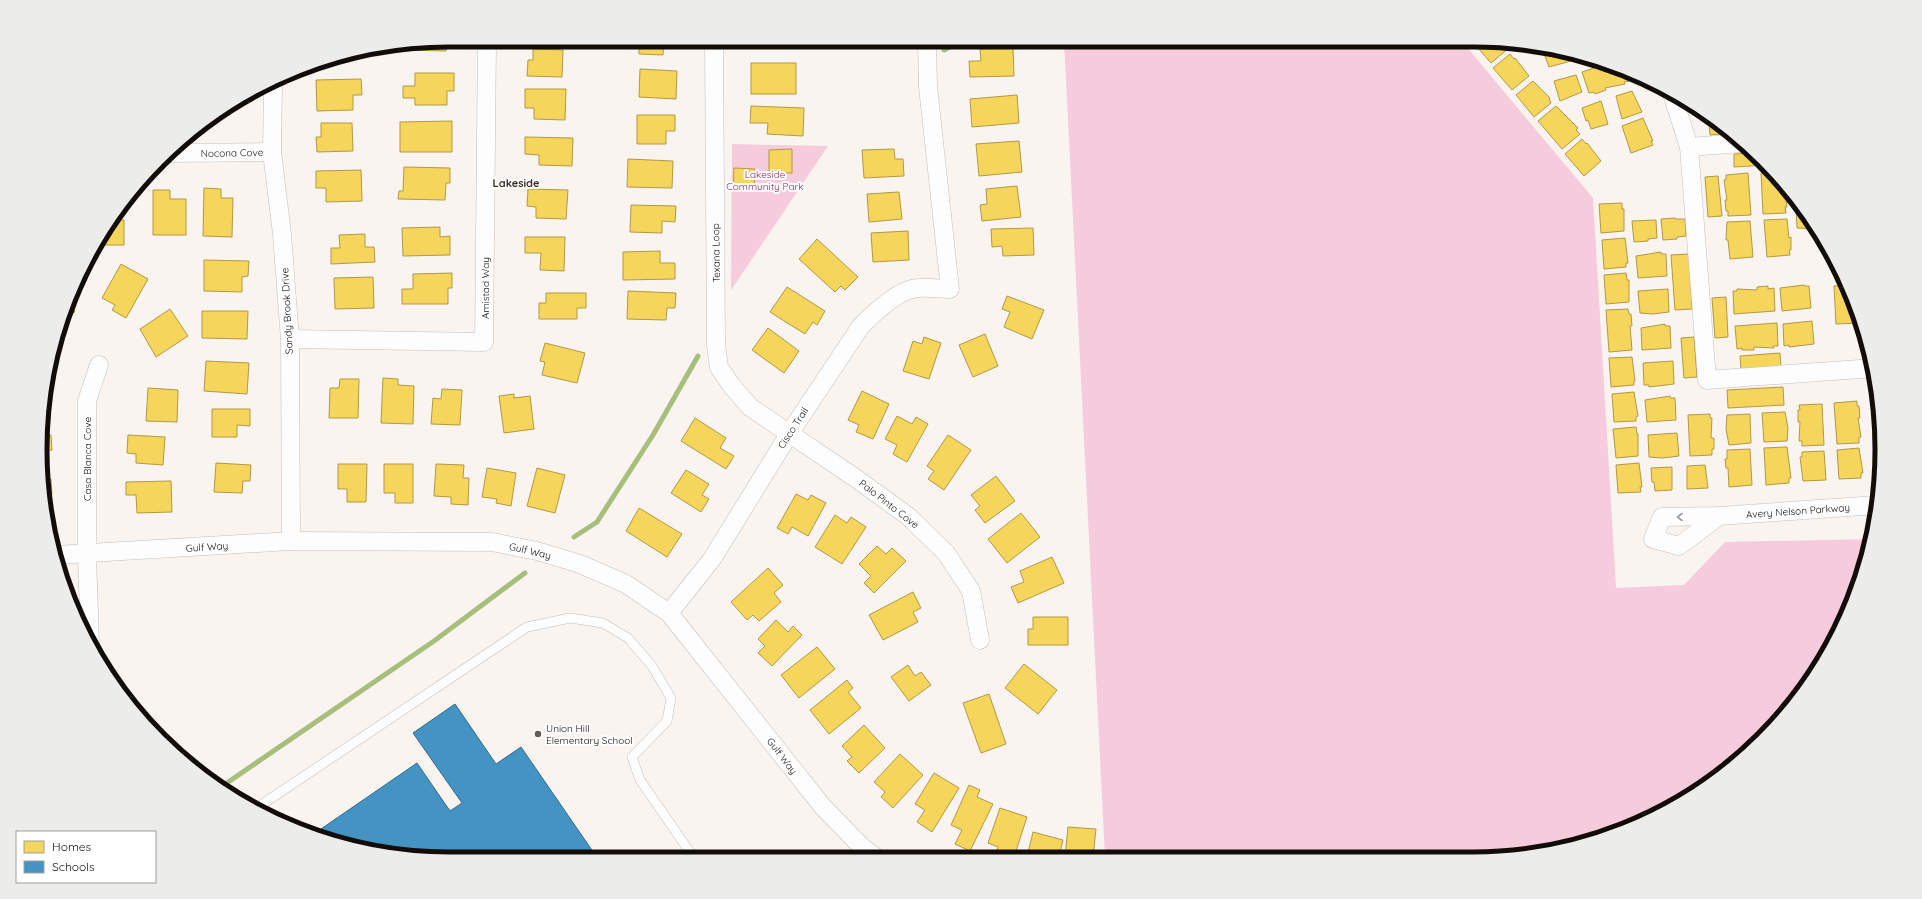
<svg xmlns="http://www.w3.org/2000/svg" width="1922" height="899" font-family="Quicksand,sans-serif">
<rect width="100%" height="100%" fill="#f9f4f0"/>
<g fill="#f6cbdb">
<polygon points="1064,40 1461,40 1593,198 1616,588 1684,585 1725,542 1871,539 1851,606 1798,699 1722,774 1629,828 1526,855 1105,857"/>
<polygon points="732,144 828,146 731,290"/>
</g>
<g fill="#f6d55c" stroke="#b29943">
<polygon points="446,40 446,51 403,50 404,45"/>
<polygon points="639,40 664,40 663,55 639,54"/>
<rect x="787" y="40" width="29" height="2"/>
<polygon points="1471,40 1506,43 1509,48 1491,63"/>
<polygon points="1013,48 1014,76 970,77 969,61 981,61 980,49"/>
<polygon points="1551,48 1568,53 1571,61 1549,67 1543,51"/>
<polygon points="533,49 563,50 562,77 527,76 528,60 533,60"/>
<polygon points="360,51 360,55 345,54"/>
<polygon points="1510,54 1514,59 1515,58 1529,76 1512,90 1493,68"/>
<rect x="751" y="63" width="45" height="31"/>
<polygon points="1606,64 1625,70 1629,81 1624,82 1625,84 1605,88 1606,90 1595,94 1594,92 1589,93 1582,72"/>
<polygon points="640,69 677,71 676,99 639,97"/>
<polygon points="1630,72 1639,77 1632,79"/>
<polygon points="415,73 454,73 454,91 447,91 447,105 415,105 415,98 403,98 403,86 415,86"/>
<polygon points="1576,75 1582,92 1560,101 1554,81"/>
<polygon points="361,79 362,95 353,95 353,110 317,111 316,80"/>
<polygon points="1533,81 1550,98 1549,99 1551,103 1534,117 1516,95"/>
<polygon points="525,89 566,89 565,120 534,119 534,108 525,108"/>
<polygon points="1632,91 1642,112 1622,119 1616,96"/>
<polygon points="1017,95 1019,123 972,127 970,99"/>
<polygon points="236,101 236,109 225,109"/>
<polygon points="1601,101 1608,124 1591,129 1588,120 1586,121 1582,108"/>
<polygon points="751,106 804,108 803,136 767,134 768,123 750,123"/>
<polygon points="1556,106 1578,128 1576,130 1580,134 1562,149 1538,121"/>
<polygon points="637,115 675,115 675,131 666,131 666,144 637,144"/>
<polygon points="1643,118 1653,141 1651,141 1653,145 1631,153 1622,126"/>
<polygon points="452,121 452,152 400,152 400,122"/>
<polygon points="1715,121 1730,133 1710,135 1709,122"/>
<polygon points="321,123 352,123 353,151 317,152 316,137 321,137"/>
<polygon points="525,137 573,138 572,166 539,165 539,155 525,154"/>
<polygon points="1582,139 1586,144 1587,143 1601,161 1584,176 1565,154"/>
<polygon points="1019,141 1022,172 979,176 976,144"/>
<polygon points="792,149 792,173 769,173 769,150"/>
<polygon points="894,149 895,159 903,159 904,176 864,178 862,150"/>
<polygon points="1753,153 1766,165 1734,167 1734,154"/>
<polygon points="628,159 673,161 672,188 627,187"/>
<polygon points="404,167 450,168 450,183 446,183 445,200 398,199 399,191 403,191"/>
<polygon points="734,168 755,169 754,190 733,190"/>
<polygon points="361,170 362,201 326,202 326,188 316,188 316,171"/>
<polygon points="1772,172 1785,188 1787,207 1785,207 1786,213 1763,214 1761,173"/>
<polygon points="1748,173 1751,215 1728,216 1728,211 1726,211 1725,200 1727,200 1724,180 1726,180 1726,175"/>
<polygon points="1718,176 1722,216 1708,217 1705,177"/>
<polygon points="1017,186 1021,217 982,221 980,205 987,204 986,189"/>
<polygon points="204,188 221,189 221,198 233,198 232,237 203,236"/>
<polygon points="528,189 568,190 566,219 536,218 536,207 527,206"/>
<polygon points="153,190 170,190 170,199 186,199 186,235 153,235"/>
<polygon points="899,192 902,219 869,222 867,194"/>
<polygon points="1622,203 1622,209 1624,209 1624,231 1601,233 1599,204"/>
<polygon points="631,205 676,206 675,222 662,221 662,233 630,232"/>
<polygon points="1796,205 1799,205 1813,222 1816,227 1815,229 1797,228"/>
<polygon points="1675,218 1675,219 1685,219 1686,236 1677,237 1677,239 1663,240 1661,219"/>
<polygon points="1787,219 1789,238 1791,237 1791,250 1789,250 1790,255 1767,257 1764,220"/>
<polygon points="113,220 124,220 124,245 95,245"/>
<polygon points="1656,220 1657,238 1648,239 1648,241 1634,242 1632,221"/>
<polygon points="1750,221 1753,257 1730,259 1728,240 1726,240 1727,222"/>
<polygon points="440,227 440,237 450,236 450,255 403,256 402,228"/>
<polygon points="1033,228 1034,255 1003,256 1002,246 992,247 991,229"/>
<polygon points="908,231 909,260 873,262 871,233"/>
<polygon points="365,234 365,247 374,247 375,262 331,264 331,248 340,248 339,235"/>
<polygon points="525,237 565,237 564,271 540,270 541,253 525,253"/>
<polygon points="1625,238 1628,263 1626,263 1626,267 1604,269 1602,240"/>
<polygon points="817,239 858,277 845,290 841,286 835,292 799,259"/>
<polygon points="660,251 660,263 675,263 675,279 623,280 623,252"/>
<polygon points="1661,252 1661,254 1666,254 1667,276 1638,278 1636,256"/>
<polygon points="1689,254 1692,309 1675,310 1671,255"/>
<polygon points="204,260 249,261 248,276 242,277 242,292 204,291"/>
<polygon points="121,264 148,279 126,318 112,310 115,305 102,298"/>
<polygon points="452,273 452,288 448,288 448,304 402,304 402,289 413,289 413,274"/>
<polygon points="1626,273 1627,280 1629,280 1629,302 1606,304 1604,275"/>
<polygon points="373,277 374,308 335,309 334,278"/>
<polygon points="1804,285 1805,286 1809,286 1811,308 1782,311 1780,288"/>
<polygon points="1847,285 1851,293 1862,328 1860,328 1860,323 1836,324 1834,286"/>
<polygon points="1768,286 1768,289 1774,288 1775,311 1734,314 1733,291 1737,291 1737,289 1757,290 1757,287"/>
<polygon points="787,287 825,311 817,325 813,322 805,334 770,312"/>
<polygon points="1668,289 1669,312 1653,314 1640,313 1638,291"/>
<polygon points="628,291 676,293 675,308 667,308 666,320 627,319"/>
<polygon points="546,293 586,293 586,308 577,308 577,319 539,319 539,303 546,303"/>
<polygon points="1007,296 1044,310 1032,339 1004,327 1010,312 1002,309"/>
<polygon points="1726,297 1728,337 1715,338 1712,298"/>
<polygon points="70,299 75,312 63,316"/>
<polygon points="170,309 188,336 156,357 140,329"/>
<polygon points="1628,309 1629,314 1631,314 1632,326 1630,326 1632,350 1609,352 1606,310"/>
<polygon points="202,311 248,311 247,339 202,338"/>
<polygon points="1812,321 1814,344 1789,347 1789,345 1784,346 1783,324"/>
<polygon points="1777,323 1778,346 1773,346 1774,348 1754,347 1754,350 1742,350 1742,348 1737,349 1735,326"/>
<polygon points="1665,324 1665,326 1670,326 1671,348 1642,350 1641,328"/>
<polygon points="768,328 799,351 784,373 752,350"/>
<polygon points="985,334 998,366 973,377 959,345"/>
<polygon points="924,337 941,343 929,379 903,371 913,341 922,344"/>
<polygon points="1694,337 1697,377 1684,378 1681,338"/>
<polygon points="545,343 585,353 577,383 542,375 545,362 540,361"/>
<polygon points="1780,353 1781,367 1741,369 1740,356"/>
<polygon points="1632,357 1635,381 1634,381 1634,385 1611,387 1609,358"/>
<polygon points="206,361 249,363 247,394 204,391"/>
<polygon points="1673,361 1674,384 1649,387 1649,385 1644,385 1643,363"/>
<polygon points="383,378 398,379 398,385 414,386 413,424 381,423"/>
<polygon points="340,379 359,379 358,418 329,418 330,388 339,388"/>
<polygon points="1783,387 1784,405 1728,408 1727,390"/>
<polygon points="148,388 178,390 177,422 146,421"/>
<polygon points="442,389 462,390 460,425 431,424 433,398 441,399"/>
<polygon points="862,391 889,404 873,439 856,432 859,425 848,420"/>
<polygon points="1634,392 1638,416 1636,417 1636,421 1614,422 1612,394"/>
<polygon points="514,394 514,398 530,396 534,429 504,433 499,396"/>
<polygon points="1670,396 1670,398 1675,398 1676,420 1647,422 1645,400"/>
<polygon points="1857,401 1857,406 1859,406 1860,418 1858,418 1861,437 1859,437 1859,443 1837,444 1834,403"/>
<polygon points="1822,404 1824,445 1802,446 1802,441 1799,441 1800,422 1798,422 1798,410 1800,410 1799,405"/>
<polygon points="212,409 250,409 250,426 237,425 237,437 212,437"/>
<polygon points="1785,412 1788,428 1787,441 1764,442 1762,413"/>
<polygon points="1710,414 1710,418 1712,418 1711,438 1714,438 1714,449 1712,449 1712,455 1690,456 1688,415"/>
<polygon points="1750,414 1751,443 1729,445 1726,429 1727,415"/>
<polygon points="897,416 912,424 916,417 928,424 907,462 893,454 897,445 885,439"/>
<polygon points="695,418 726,438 720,448 734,456 726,469 681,441"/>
<polygon points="1636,427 1637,434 1638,434 1638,456 1616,458 1613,429"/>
<polygon points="1677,433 1679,456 1663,458 1649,457 1648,435"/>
<polygon points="51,435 52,450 47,451 48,464 41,464 41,436"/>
<polygon points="128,435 165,437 163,465 136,463 136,454 127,453"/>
<polygon points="948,435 971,450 944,490 928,479 934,471 927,466"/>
<polygon points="1787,447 1791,478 1789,478 1789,483 1766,485 1764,448"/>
<polygon points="1859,448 1863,473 1861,473 1861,478 1839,479 1837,450"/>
<polygon points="1750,449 1752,485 1729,487 1728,468 1726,468 1725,459 1727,459 1727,450"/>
<polygon points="1824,451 1826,480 1803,481 1800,457 1802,457 1802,452"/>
<polygon points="216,463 251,465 250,481 243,481 242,493 214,492"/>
<polygon points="1639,463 1642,487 1640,487 1641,492 1618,493 1616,465"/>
<polygon points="338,464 367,464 366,502 347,502 347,489 338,489"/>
<polygon points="384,464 413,464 413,503 395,503 395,493 384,493"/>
<polygon points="436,464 464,465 463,478 469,478 468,505 451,504 451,497 434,496"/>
<polygon points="1705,465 1708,488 1687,489 1687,466"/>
<polygon points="1672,467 1672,490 1655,491 1654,482 1652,482 1651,468"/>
<polygon points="487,468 516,473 511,506 496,503 497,499 482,497"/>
<polygon points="537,468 565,475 555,513 527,506"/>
<polygon points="686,470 709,484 702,495 709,499 701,512 671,493"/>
<polygon points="996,476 1015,501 985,523 975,510 980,506 971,495"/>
<polygon points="42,479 51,479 52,495 44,495 45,508"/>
<polygon points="171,481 172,512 137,513 136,495 126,495 126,482"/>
<polygon points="796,494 808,500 811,495 826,503 808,536 792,527 788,534 777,528"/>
<polygon points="639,508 682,534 667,557 626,531"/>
<polygon points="1021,513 1040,537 1007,563 988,539"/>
<polygon points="835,515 847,523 851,517 866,527 842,564 815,547"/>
<polygon points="877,546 886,554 892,548 906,561 874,593 864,583 871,576 859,564"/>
<polygon points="1052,557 1064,583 1018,603 1011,587 1024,582 1020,571"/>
<polygon points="768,568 783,585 774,593 781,602 759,621 753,615 747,620 731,602"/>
<polygon points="913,592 921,608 913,612 918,622 883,640 869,615"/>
<polygon points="1033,617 1068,617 1068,645 1028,645 1028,629 1033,629"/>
<polygon points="776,620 788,632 793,626 802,635 772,666 758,653 765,646 758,639"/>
<polygon points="817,647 835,669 799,698 781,675"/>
<polygon points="1024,664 1057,690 1038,714 1005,688"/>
<polygon points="908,665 915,676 921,672 931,685 909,701 891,677"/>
<polygon points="847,680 853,688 848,692 861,708 829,734 810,710"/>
<polygon points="989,694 1006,744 981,753 963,703"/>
<polygon points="864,725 885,748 859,773 847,761 852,757 842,746"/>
<polygon points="900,754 923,775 893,808 881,797 885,792 874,782"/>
<polygon points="934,773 959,788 932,832 917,822 925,810 915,804"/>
<polygon points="969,785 980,790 977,797 993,804 970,851 955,844 962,830 951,825"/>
<polygon points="1000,808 1027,817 1014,857 995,857 998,847 988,843"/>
<polygon points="1068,827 1096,829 1093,857 1065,857"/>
<polygon points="1033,832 1063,840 1059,857 1027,857"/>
</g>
<polygon fill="#4393c3" stroke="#356b8b" points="455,704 496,764 521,747 598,859 449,859 369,851 322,837 318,831 417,763 450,811 462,803 413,733"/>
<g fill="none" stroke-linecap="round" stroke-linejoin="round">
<g stroke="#a8bf7c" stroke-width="5">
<polyline points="944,50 963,40"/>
<polyline points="574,537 597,522 653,435 698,356"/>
<polyline points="221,787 434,641 525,573"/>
</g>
<g stroke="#c4bfbb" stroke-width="10">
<polyline id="service" points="255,809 527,627 570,618 603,623 628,638 652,666 671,698 667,721 632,757 640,780 694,858"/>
</g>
<g stroke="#c4bfbb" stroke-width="19">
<g id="minor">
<polyline points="714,40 716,345 719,367 731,385 750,407 854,477 908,516 946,553 971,591 980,640"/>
<polyline points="273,82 272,152 282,234 290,339 291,541"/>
<polyline points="1672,94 1689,147 1707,380 1874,368"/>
<polyline points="1689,147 1742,143"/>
<polyline points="168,153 272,152"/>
<polyline points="290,339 484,342 487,40"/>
<polyline points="1719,516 1679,546 1653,539 1662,517 1719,516 1877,505"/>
<polyline points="56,555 291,541 492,542 537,551 580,564 626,584 669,613 823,807 863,848 877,858"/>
<path d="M669,613L712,559L789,434L861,326C873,314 895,293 912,289C923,286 938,289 950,289L928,87L927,40"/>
<polyline points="90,643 87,555 87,401 99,365"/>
</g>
</g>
<use href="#service" stroke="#fefdfd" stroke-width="9"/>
<use href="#minor" stroke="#fefdfd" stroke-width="18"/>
</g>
<defs><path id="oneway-chevron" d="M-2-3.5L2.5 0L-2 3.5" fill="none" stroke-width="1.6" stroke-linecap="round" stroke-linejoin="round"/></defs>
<use stroke="#a09d9b" href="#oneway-chevron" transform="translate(1680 517) rotate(180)"/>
<circle fill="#645e5a" stroke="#fff" stroke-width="1.5" cx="538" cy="734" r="4"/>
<g text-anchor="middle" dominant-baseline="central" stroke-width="4" stroke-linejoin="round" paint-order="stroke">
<g font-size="10" fill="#130d09" stroke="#fff">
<text transform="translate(232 153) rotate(-1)">Nocona Cove</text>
<text transform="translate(716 253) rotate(-91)">Texana Loop</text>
<text transform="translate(485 288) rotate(-90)">Amistad Way</text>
<text transform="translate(287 311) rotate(-93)">Sandy Brook Drive</text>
<text transform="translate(793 428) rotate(-57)">Cisco Trail</text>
<text transform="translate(87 459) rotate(-90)">Casa Blanca Cove</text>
<text transform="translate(889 504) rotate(38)">Palo Pinto Cove</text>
<text transform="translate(1798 511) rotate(-4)">Avery Nelson Parkway</text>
<text transform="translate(207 547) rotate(-4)">Gulf Way</text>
<text transform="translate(530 551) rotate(13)">Gulf Way</text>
<text transform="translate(782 756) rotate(52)">Gulf Way</text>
</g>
<g font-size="10" fill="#932360" stroke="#fff">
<text x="765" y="174">Lakeside<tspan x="765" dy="12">Community Park</tspan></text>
</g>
<g font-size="10" fill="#130d09" stroke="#fff" text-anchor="start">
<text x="546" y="728">Union Hill<tspan x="546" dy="12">Elementary School</tspan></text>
</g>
<g font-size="11" font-weight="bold" fill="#3b2e25" stroke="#fff">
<text x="516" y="183">Lakeside</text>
</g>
</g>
<path d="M0 0H1922V899H0ZM449 47H1473A402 402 0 0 1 1875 449V450A402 402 0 0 1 1473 852H449A402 402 0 0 1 47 450V449A402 402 0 0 1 449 47Z" fill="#ececeb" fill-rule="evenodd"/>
<path fill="none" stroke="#130d09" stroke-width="5" d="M449 47H1473A402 402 0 0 1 1875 449V450A402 402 0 0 1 1473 852H449A402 402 0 0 1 47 450V449A402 402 0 0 1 449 47Z"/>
<rect x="16" y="831" width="140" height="52" fill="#ffffff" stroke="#a19e9d"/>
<rect x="24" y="841" width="20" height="12" fill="#f6d55c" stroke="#a19e9d"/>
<text x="52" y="851" font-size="12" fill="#130d09">Homes</text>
<rect x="24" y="861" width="20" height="12" fill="#4393c3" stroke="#a19e9d"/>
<text x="52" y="871" font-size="12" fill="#130d09">Schools</text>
</svg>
